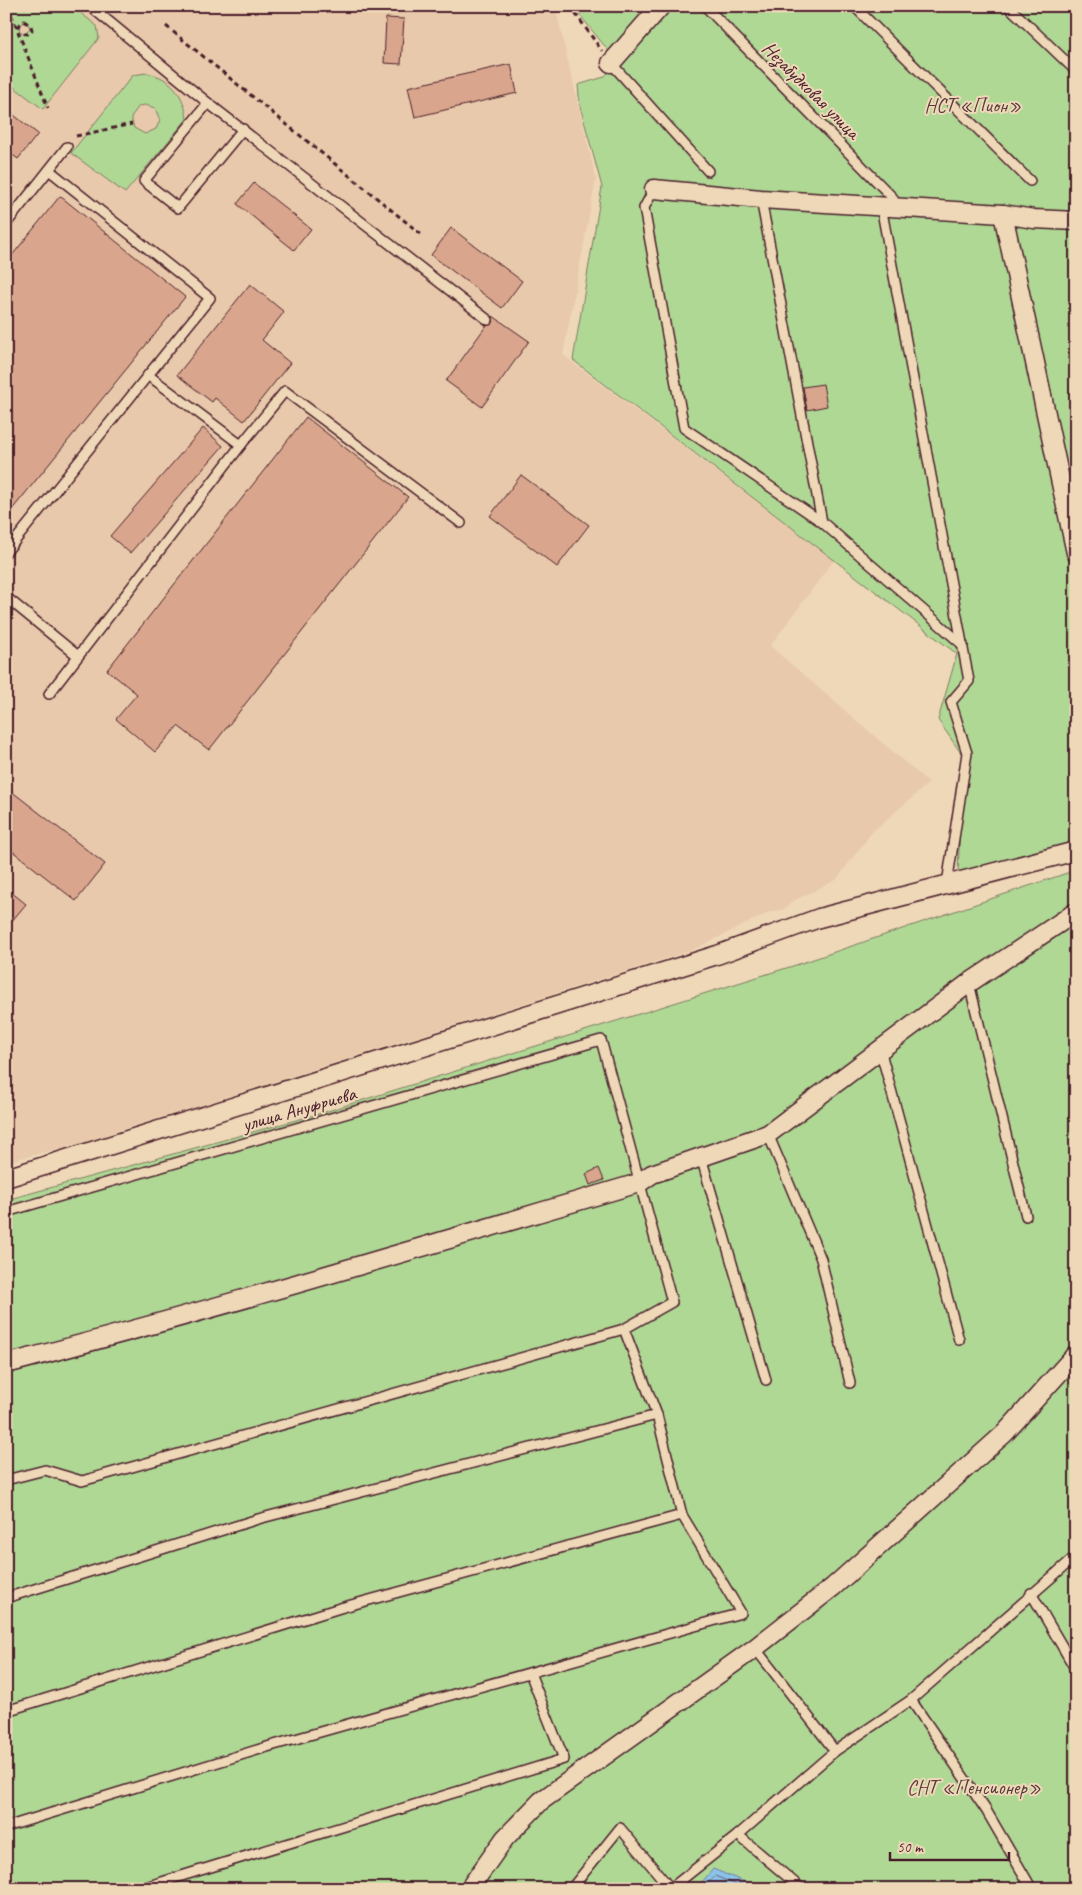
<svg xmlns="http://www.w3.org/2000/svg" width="1082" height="1895" font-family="Caveat,sans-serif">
<rect width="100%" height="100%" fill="#efd8b8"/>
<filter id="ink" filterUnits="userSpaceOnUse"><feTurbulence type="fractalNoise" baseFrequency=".02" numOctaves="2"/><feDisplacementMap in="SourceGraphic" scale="10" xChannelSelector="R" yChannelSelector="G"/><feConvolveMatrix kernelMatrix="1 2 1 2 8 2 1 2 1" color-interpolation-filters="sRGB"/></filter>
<g filter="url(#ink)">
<polygon fill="#e8c9ab" points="6,6 555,6 596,179 563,355 834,560 770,646 929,783 873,831 836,880 793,901 784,909 770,912 693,950 74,1145 6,1162"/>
<g fill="#afd895" stroke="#7c7c60" fill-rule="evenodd">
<path d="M6,6H72L97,26L99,38L43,109L6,81ZM24,22L28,24L30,28L24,34L20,32L19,27Z"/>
<polygon points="577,6 652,6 611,54 579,14"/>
<polygon points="668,6 1076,6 1076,846 958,873 963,756 938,720 957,654 573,360 602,187 580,106 578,85 604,77"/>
<path d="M146,73C172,77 184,95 187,119L125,193L71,153L133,75ZM145,105L155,108L160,120L156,129L145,134L134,128L131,117L139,106Z"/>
<polygon points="1076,870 1076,1889 6,1889 6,1200 318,1114 796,965"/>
</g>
<polygon fill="#8ac2e9" stroke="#70819d" points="713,1869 757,1887 758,1889 696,1889"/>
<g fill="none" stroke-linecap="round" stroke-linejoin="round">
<polyline stroke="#646077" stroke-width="1" points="703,1889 715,1876 747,1889"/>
</g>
<g fill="#d9a68d" stroke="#4a1f2b">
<polygon points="386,18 404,19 401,64 384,63"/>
<polygon points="511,64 517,93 415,117 408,87"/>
<polygon points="6,109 38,134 18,159 6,150"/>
<polygon points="254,183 311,229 294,250 237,204"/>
<polygon points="60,196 185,297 6,517 6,263"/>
<polygon points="451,228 522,281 502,308 431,255"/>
<polygon points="250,284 284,312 262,340 290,363 244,421 215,398 212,402 177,375"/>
<polygon points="493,316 529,341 482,407 446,381 486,326 493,323"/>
<polygon points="823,384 827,406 807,410 803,387"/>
<polygon points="306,417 408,497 209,750 178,726 155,752 116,719 137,694 107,670"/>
<polygon points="203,428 223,446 130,553 110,536"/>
<polygon points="521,475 589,525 557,567 490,516"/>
<polygon points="6,787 105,864 76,901 6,846"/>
<polygon points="6,888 26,904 6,928"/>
<polygon points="599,1168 604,1180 590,1185 586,1174"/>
</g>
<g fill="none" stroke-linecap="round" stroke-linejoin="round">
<g stroke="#4a1f2b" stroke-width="12">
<g id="service">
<polyline points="90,6 208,103 488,320"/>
<polyline points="705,6 893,198"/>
<polyline points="854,6 1030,181"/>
<polyline points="1008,6 1076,71"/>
<polyline points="611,63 708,171"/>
<polyline points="208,103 144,181 178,208 243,129"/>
<polyline points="654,189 644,208 684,428 822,522 963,645"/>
<polyline points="761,199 822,522"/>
<polyline points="881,206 969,681 951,702 967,753 947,884"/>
<polyline points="6,224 67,147"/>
<polyline points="148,375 241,445 285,391 461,523"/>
<polyline points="6,552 210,298 49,170"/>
<polyline points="6,597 78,656"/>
<polyline points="49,694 241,445"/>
<polyline points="969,983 1026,1216"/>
<polyline points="880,1049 959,1340"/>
<polyline points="768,1134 821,1259 850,1383"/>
<polyline points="701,1157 766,1380"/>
<polyline points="6,1212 601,1040 672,1302 624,1329 82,1481 45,1470 6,1480"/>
<polyline points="1031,1593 1076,1670"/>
<polyline points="6,1598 258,1519 657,1415"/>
<polyline points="755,1648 835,1751"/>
<polyline points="911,1700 986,1810 1032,1889"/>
<polyline points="6,1711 340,1608 682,1515"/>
<polyline points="6,1827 267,1747 741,1613 682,1515 657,1415 624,1329"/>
<polyline points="738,1835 802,1889"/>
<polyline points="139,1889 564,1759 530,1673"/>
<polyline points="571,1889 620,1828 670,1888"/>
<polyline points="670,1889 738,1835 835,1751 911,1700 1076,1556"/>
</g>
</g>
<g stroke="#4a1f2b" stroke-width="21">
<g id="minor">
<polyline points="611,63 661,6"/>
<polyline points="654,189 761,199 1003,214 1034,219 1076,221"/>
<polyline points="1003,214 1076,553"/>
<polyline points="6,1178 717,955 819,918 1076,851"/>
<path d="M6,1364C218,1309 428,1245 639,1183L652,1174L768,1134L969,983L1076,912"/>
<polyline points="469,1889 505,1838 541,1801 755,1648 833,1587 1005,1433 1076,1354"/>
</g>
</g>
<g stroke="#4a1f2b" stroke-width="3" stroke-dasharray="5 4" stroke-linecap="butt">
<polyline points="8,6 48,108"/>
<polyline points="570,6 602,51"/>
<polyline points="166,26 422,235"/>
<polyline points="17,27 24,21 31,26 32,30 28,34 19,33"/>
<polyline points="76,136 132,124"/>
</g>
<use href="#service" stroke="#efd8b8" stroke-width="9"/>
<use href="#minor" stroke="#efd8b8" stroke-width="18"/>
</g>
</g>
<g text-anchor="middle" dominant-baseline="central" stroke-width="4" stroke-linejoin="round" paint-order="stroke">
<g font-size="20" fill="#4a1f2b" stroke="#efd8b8">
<text transform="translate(811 90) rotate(45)">Незабудковая улица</text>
<text transform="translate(299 1109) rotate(-16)">улица Ануфриева</text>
</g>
<g font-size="20" fill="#593b3b" stroke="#efd8b8">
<text x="973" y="105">НСТ «Пион»</text>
<text x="974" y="1787">СНТ «Пенсионер»</text>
</g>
</g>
<rect width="1082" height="1895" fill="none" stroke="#efd8b8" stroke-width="25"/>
<rect x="12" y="12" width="1057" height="1870" fill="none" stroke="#4a1f2b" stroke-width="2" filter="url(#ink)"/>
<path d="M890 1852v8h119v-8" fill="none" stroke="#4a1f2b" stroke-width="2.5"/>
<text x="897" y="1852" font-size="15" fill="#4a1f2b" stroke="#efd8b8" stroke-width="4" paint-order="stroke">50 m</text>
</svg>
